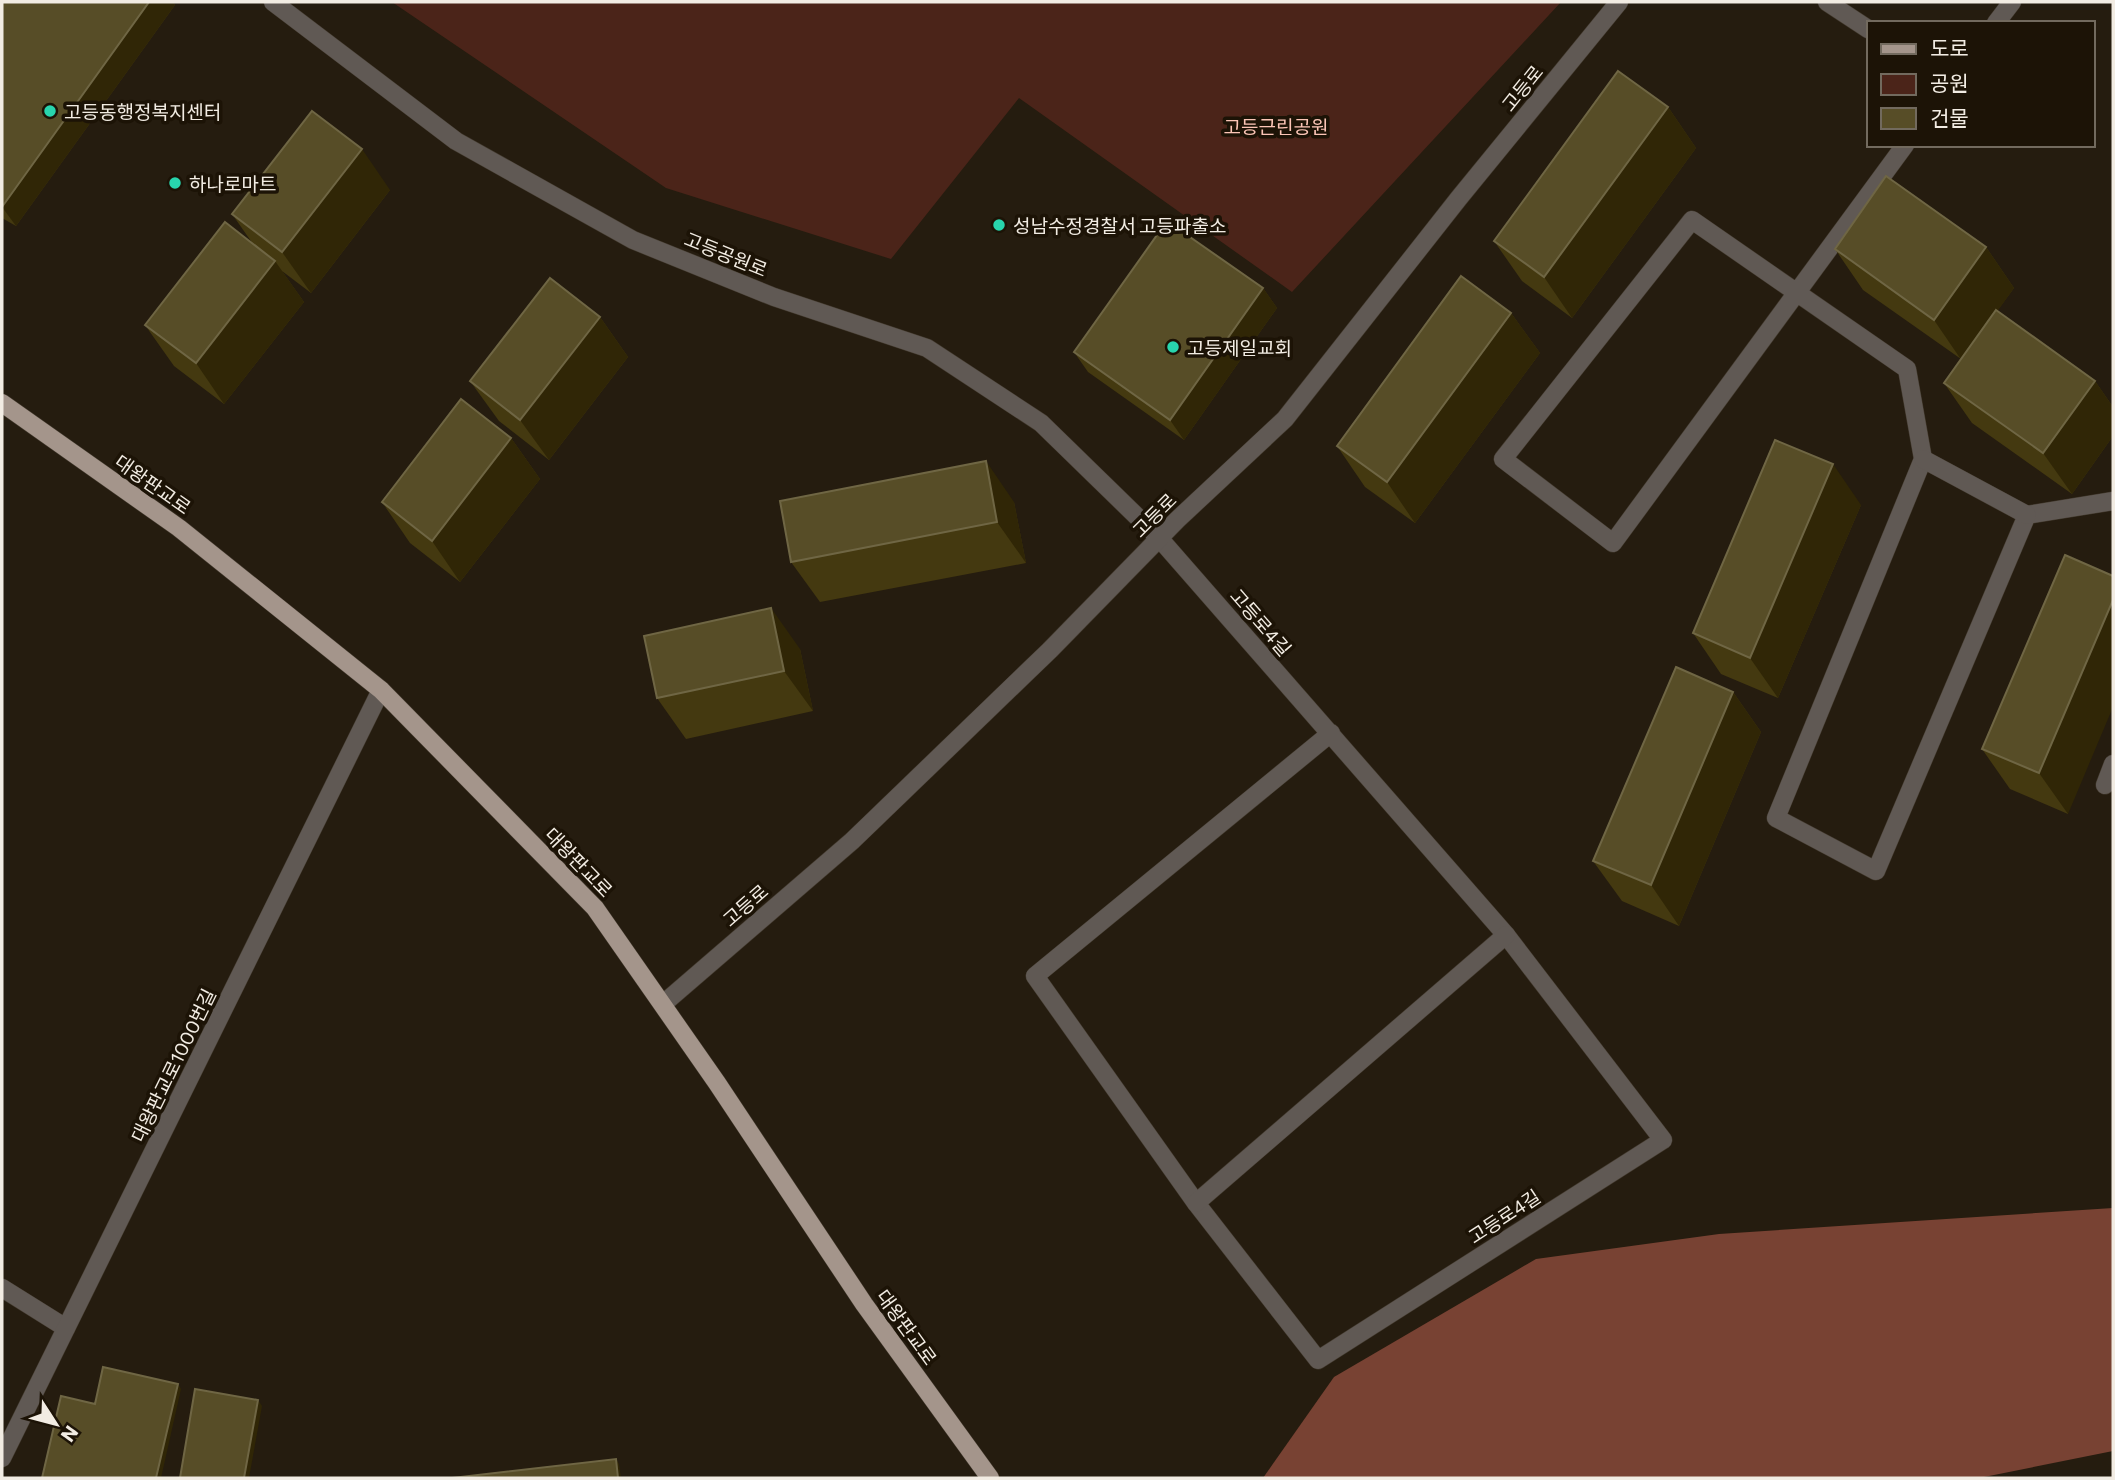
<svg xmlns="http://www.w3.org/2000/svg" width="2115" height="1480" font-family="Commissioner,'Noto Sans KR',sans-serif">
<rect width="100%" height="100%" fill="#251c0f"/>
<polygon fill="#4b2419" points="392,2 1561,2 1292,292 1019,98 891,259 666,188"/>
<polygon fill="#784233" points="2113,1208 2113,1451 1979,1478 1263,1478 1334,1377 1536,1259 1719,1234"/>
<g fill="none" stroke-linecap="round" stroke-linejoin="round">
<g stroke="#42392d" stroke-width="19">
<g id="minor">
<polyline points="273,2 456,141 633,240 774,297 927,348 1041,423 1160,539 1506,935 1663,1140 1318,1360 1196,1203 1035,976 1331,733"/>
<polyline points="1827,2 1868,29"/>
<polyline points="1996,23 2012,2"/>
<polyline points="1905,145 1613,543 1503,459 1692,220 1907,369 1923,459 1776,818 1876,871 2027,515 2113,501"/>
<polyline points="1923,459 2027,515"/>
<polyline points="2105,785 2113,764"/>
<polyline points="1196,1203 1506,935"/>
<polyline points="2,1288 66,1328"/>
<polyline points="2,1458 381,690"/>
</g>
</g>
<g stroke="#42392d" stroke-width="19">
<polyline id="tertiary" points="663,1004 852,841 1050,650 1177,520 1285,419 1459,198 1619,2"/>
</g>
<g stroke="#42392d" stroke-width="19">
<polyline id="primary" points="2,403 179,528 381,690 595,908 717,1083 864,1304 990,1478"/>
</g>
<use href="#minor" stroke="#605954" stroke-width="18"/>
<use href="#tertiary" stroke="#605954" stroke-width="18"/>
<use href="#primary" stroke="#a4958b" stroke-width="18"/>
</g>
<g fill="#443910">
<polygon points="2,2 173,2 175,5 16,226 2,218"/>
<polygon points="1668,107 1696,148 1572,318 1522,281 1494,241"/>
<polygon points="390,190 311,293 282,271 304,302 224,404 174,366 145,325 253,244 232,214"/>
<polygon points="1986,247 2014,288 1997,311 2095,381 2113,407 2113,436 2072,494 1972,423 1944,383 1961,359 1863,290 1835,249"/>
<polygon points="1263,288 1277,308 1184,440 1088,372 1074,352"/>
<polygon points="1511,313 1540,353 1415,523 1365,487 1337,446"/>
<polygon points="600,317 628,357 549,460 499,421 470,381"/>
<polygon points="511,438 540,479 460,582 410,543 382,502"/>
<polygon points="1014,502 1026,563 820,602 791,562"/>
<polygon points="1861,505 1778,698 1721,674 1693,633"/>
<polygon points="2065,555 2068,814 2010,789 1982,749"/>
<polygon points="800,649 813,711 686,739 657,698"/>
<polygon points="1733,692 1761,732 1679,926 1622,901 1593,861"/>
</g>
<g fill="#302606">
<polygon points="149,2 173,2 175,5 16,226 2,207"/>
<polygon points="1668,107 1696,148 1572,318 1544,277"/>
<polygon points="362,149 390,190 311,293 282,252"/>
<polygon points="1986,247 2014,288 1962,361 1934,320"/>
<polygon points="275,261 304,302 224,404 196,363"/>
<polygon points="1263,288 1277,308 1184,440 1170,420"/>
<polygon points="1511,313 1540,353 1415,523 1387,482"/>
<polygon points="600,317 628,357 549,460 520,420"/>
<polygon points="2095,381 2113,407 2113,436 2072,494 2043,453"/>
<polygon points="511,438 540,479 460,582 432,541"/>
<polygon points="986,461 1014,502 1026,563 997,522"/>
<polygon points="1833,464 1861,505 1778,698 1750,658"/>
<polygon points="2113,600 2113,707 2068,814 2039,773"/>
<polygon points="771,608 800,649 813,711 784,671"/>
<polygon points="1733,692 1761,732 1679,926 1651,885"/>
<polygon points="178,1384 181,1389 161,1478 156,1478"/>
<polygon points="258,1400 262,1406 249,1478 244,1478"/>
<polygon points="616,1459 619,1464 621,1478 618,1478"/>
</g>
<g fill="#574d27" stroke="#6f6644" stroke-width="2">
<polygon points="2,2 149,2 2,207"/>
<polygon points="1618,71 1668,107 1544,277 1494,241"/>
<polygon points="312,111 362,149 282,252 232,214"/>
<polygon points="1886,176 1986,247 1934,320 1835,249"/>
<polygon points="1167,221 1263,288 1170,420 1074,352"/>
<polygon points="225,222 275,261 196,363 145,325"/>
<polygon points="1461,276 1511,313 1387,482 1337,446"/>
<polygon points="550,278 600,317 520,420 470,381"/>
<polygon points="1996,310 2095,381 2043,453 1944,383"/>
<polygon points="461,399 511,438 432,541 382,502"/>
<polygon points="1775,440 1833,464 1750,658 1693,633"/>
<polygon points="986,461 997,522 791,562 780,501"/>
<polygon points="2065,555 2113,576 2113,600 2039,773 1982,749"/>
<polygon points="771,608 784,671 657,698 644,636"/>
<polygon points="1676,667 1733,692 1651,885 1593,861"/>
<polygon points="103,1367 178,1384 156,1478 42,1478 61,1396 95,1404"/>
<polygon points="195,1389 258,1400 244,1478 180,1478"/>
<polygon points="616,1459 618,1478 452,1478"/>
</g>
<g fill="#28d5ad" stroke="#1c1306" stroke-width="2.5">
<circle cx="50" cy="111" r="7"/>
<circle cx="175" cy="183" r="7"/>
<circle cx="999" cy="225" r="7"/>
<circle cx="1173" cy="347" r="7"/>
</g>
<g text-anchor="middle" dominant-baseline="central" stroke-width="7" stroke-linejoin="round" paint-order="stroke">
<g font-size="19" fill="#f2ece3" stroke="#1c1306">
<text transform="translate(1522 88) rotate(-51)">고등로</text>
<text transform="translate(726 254) rotate(22)">고등공원로</text>
<text transform="translate(153 484) rotate(35)">대왕판교로</text>
<text transform="translate(1154 515) rotate(-45)">고등로</text>
<text transform="translate(1261 622) rotate(49)">고등로4길</text>
<text transform="translate(579 862) rotate(46)">대왕판교로</text>
<text transform="translate(745 905) rotate(-41)">고등로</text>
<text transform="translate(173 1065) rotate(-64)">대왕판교로1000번길</text>
<text transform="translate(1504 1216) rotate(-33)">고등로4길</text>
<text transform="translate(907 1327) rotate(54)">대왕판교로</text>
</g>
<g font-size="19" fill="#f2ece3" stroke="#1c1306" text-anchor="start">
<text x="64" y="111">고등동행정복지센터</text>
<text x="189" y="183">하나로마트</text>
<text x="1013" y="225">성남수정경찰서 고등파출소</text>
<text x="1187" y="347">고등제일교회</text>
</g>
<g font-size="19" fill="#fbc5b6" stroke="#1c1306">
<text x="1276" y="126">고등근린공원</text>
</g>
</g>
<rect width="2115" height="1480" fill="none" stroke="#f2ece3" stroke-width="7"/>
<rect x="1867" y="21" width="228" height="126" fill="#1c1306" stroke="#726a5e" stroke-width="2"/>
<rect x="1881" y="44" width="35" height="10" fill="#a4958b" stroke="#726a5e" stroke-width="2"/>
<text x="1930" y="56" font-size="21" fill="#f2ece3">도로</text>
<rect x="1881" y="74" width="35" height="21" fill="#4b2419" stroke="#726a5e" stroke-width="2"/>
<text x="1930" y="91" font-size="21" fill="#f2ece3">공원</text>
<rect x="1881" y="108" width="35" height="21" fill="#574d27" stroke="#726a5e" stroke-width="2"/>
<text x="1930" y="126" font-size="21" fill="#f2ece3">건물</text>
<g transform="translate(56 1424) rotate(126)" stroke="#1c1306" stroke-width="5" paint-order="stroke">
<path d="M0-5L12 26L0 18L-12 26Z" fill="#f2ece3"/>
<text y="-10" font-size="19" font-weight="bold" text-anchor="middle" fill="#f2ece3">N</text>
</g>
</svg>
